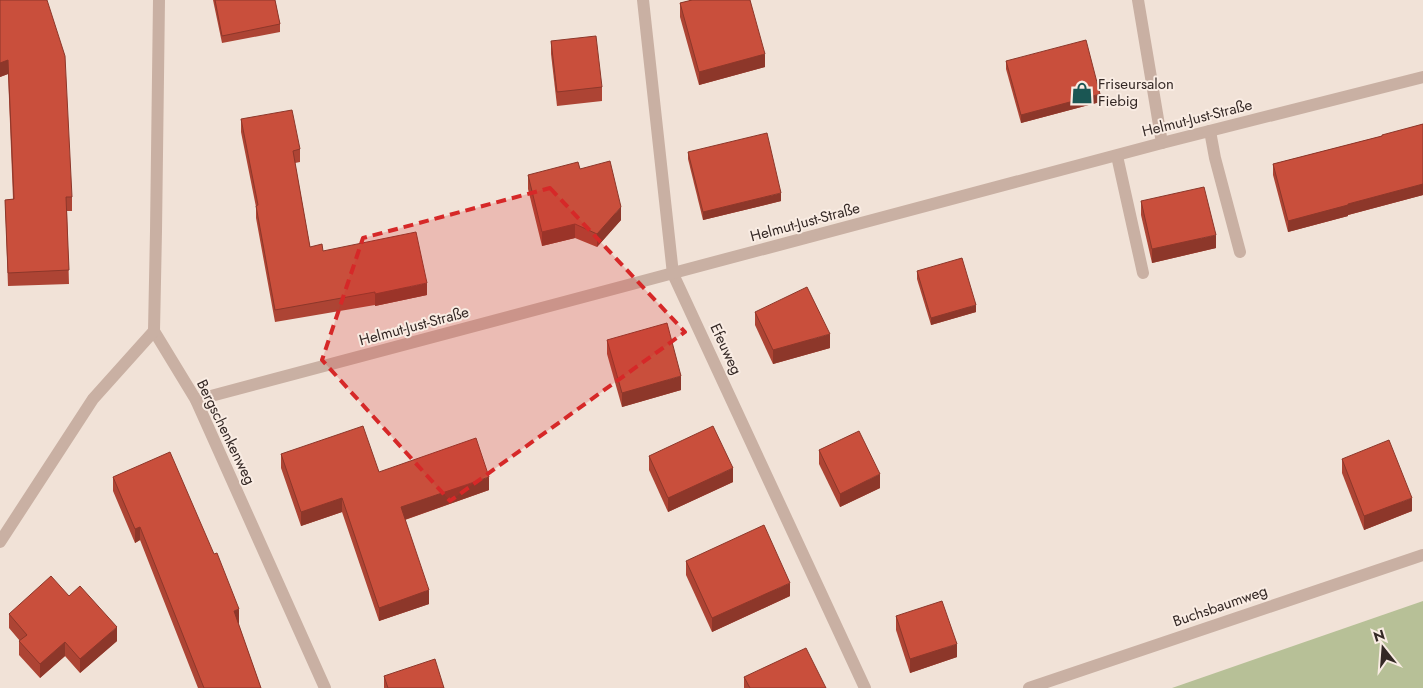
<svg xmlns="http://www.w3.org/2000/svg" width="1423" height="688" font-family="Jost,sans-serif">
<rect width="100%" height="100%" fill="#f1e2d7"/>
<polygon fill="#b7c097" points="1423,601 1423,688 1172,688"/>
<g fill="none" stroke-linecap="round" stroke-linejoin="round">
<g stroke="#c9b0a3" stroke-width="12">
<polyline points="1210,131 1215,158 1240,252"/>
<polyline points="1117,156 1143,273"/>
</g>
<g stroke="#c9b0a3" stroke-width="12">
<polyline points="159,0 156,231 154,331 196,400 325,688"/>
<polyline points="643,0 673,274 865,688"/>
<polyline points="1138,0 1162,143"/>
<polyline points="196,400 1162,143 1423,77"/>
<polyline points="0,542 93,399 154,331"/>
<polyline points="1029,688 1423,555"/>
</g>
</g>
<g fill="#ad4434">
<polygon points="0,0 72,197 72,211 67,211 69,284 8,286 5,200 13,199 8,74 0,77"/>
<polygon points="213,0 275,0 280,24 280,32 222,43"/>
<polygon points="689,0 750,0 765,67 699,85 680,17 680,3 689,1"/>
<polygon points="551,41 602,87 602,101 557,106 551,54"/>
<polygon points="1006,61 1100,102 1021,123 1006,69"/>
<polygon points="241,119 300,149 300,162 295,163 310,247 323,251 427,295 375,306 375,305 275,322 256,218 256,207 241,132"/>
<polygon points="1423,124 1423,195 1348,215 1348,216 1288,232 1273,175 1273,164 1382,136"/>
<polygon points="688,152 781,201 703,220 688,159"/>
<polygon points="580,169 621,220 597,247 575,238 542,246 528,189 528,175"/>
<polygon points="1141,201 1216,248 1152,263 1141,215"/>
<polygon points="917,271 976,312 931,325 917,279"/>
<polygon points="755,312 830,348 773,364 755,325"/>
<polygon points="607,340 681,390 622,407 607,354"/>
<polygon points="819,450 880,488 840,507 819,464"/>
<polygon points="281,454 379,472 489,490 405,520 429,604 379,621 342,512 301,526 281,468"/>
<polygon points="649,456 733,482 668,512 649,470"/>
<polygon points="1342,459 1412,511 1364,530 1342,473"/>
<polygon points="113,477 239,623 238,623 261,688 198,688 140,540 135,543 113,491"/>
<polygon points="686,561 790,596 712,632 686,575"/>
<polygon points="69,596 117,641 80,673 65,656 40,678 19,655 19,641 20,641 9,628 9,614"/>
<polygon points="896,616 957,657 910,673 896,630"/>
<polygon points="384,676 444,688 384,688"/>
<polygon points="744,677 826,688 744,688"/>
</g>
<g fill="#8d372a">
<polygon points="765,54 765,67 699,85 699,72"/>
<polygon points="8,60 8,74 0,77 0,63"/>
<polygon points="1100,94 1100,102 1021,123 1021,115"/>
<polygon points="1423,184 1423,195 1348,215 1348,216 1288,232 1288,221 1348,204"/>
<polygon points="781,193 781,201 703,220 703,212"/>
<polygon points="621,207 621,220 597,247 597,234"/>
<polygon points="575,224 575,238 542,246 542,232"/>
<polygon points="1216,235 1216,248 1152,263 1152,249"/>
<polygon points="427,283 427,295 375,306 375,294"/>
<polygon points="976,305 976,312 931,325 931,318"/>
<polygon points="830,334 830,348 773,364 773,350"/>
<polygon points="681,376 681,390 622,407 622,393"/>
<polygon points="733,468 733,482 668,512 668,498"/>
<polygon points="880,474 880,488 840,507 840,494"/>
<polygon points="489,477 489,490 401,521 401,507"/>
<polygon points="342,498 342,512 301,526 301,512"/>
<polygon points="1412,498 1412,511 1364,530 1364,516"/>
<polygon points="140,527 140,540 135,543 135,529"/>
<polygon points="790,583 790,596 712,632 712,618"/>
<polygon points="429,590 429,604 379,621 379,608"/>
<polygon points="239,609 239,623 234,625 234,611"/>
<polygon points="117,627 117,641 80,673 80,659"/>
<polygon points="65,642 65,656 40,678 40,664"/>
<polygon points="957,644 957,657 910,673 910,659"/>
</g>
<g fill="#c94f3c" stroke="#8d372a">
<polygon points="0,0 47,0 65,56 72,197 66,197 69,270 8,273 5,200 14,199 8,60 0,63"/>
<polygon points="215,0 275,0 280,24 222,36"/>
<polygon points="692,0 750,0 765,54 699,72 680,3"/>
<polygon points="596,36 602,87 557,92 551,41"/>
<polygon points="1086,40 1100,94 1021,115 1006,61"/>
<polygon points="292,110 300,149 293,151 310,247 322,244 323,251 416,232 427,283 375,294 375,292 275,310 256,206 258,205 241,119"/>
<polygon points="1423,124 1423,184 1348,204 1348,205 1288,221 1273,164 1382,136 1382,135"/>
<polygon points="767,133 781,193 703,212 688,152"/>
<polygon points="610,161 621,207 597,234 575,224 542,232 528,175 578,162 580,169"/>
<polygon points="1204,187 1216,235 1152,249 1141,201"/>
<polygon points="962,258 976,305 931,318 917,271"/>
<polygon points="807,287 830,334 773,350 755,312"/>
<polygon points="667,323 681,376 622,393 607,340"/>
<polygon points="363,426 379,472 476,438 489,477 401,507 429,590 379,608 342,498 301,512 281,454"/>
<polygon points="713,426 733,468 668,498 649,456"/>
<polygon points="859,431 880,474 840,494 819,450"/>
<polygon points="1389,440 1412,498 1364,516 1342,459"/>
<polygon points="170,452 214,554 217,553 239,609 234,611 261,688 204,688 140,527 135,529 113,477"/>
<polygon points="764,525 790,583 712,618 686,561"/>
<polygon points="51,576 69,596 80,586 117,627 80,659 65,642 40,664 19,641 27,635 9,614"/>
<polygon points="942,601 957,644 910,659 896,616"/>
<polygon points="806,648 826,688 750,688 744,677"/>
<polygon points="435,659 444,688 388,688 384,676"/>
</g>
<path fill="#d62828" fill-opacity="0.2" stroke="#d62828" stroke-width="4" stroke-dasharray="10 6" stroke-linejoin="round" d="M550,188L685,332L450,501L322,360L363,238Z"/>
<defs>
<g id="shop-bare" transform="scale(1.725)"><path d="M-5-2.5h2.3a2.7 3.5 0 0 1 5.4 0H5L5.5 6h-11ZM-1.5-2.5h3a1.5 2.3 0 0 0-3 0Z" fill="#1a5653" stroke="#f9ece3" stroke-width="2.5" paint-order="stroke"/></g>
</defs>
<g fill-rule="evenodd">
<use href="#shop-bare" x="1082" y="93"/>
</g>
<g text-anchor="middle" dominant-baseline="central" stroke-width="4" stroke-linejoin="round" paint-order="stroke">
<g font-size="15" fill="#342825" stroke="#f9ece3" text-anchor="start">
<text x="1098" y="84">Friseursalon<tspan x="1098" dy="17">Fiebig</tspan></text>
</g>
<g font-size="15" fill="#342825" stroke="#f9ece3">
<text transform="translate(1197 118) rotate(-14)">Helmut-Just-Straße</text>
<text transform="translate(805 222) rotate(-15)">Helmut-Just-Straße</text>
<text transform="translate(414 326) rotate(-15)">Helmut-Just-Straße</text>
<text transform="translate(726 349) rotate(65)">Efeuweg</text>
<text transform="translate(226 432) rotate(64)">Bergschenkenweg</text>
<text transform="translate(1220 606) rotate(-19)">Buchsbaumweg</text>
</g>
</g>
<g transform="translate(1383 648) rotate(343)" stroke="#f9ece3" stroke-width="4" paint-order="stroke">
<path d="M0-4L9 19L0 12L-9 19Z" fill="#342825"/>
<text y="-8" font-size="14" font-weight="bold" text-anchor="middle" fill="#342825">N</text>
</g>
</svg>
